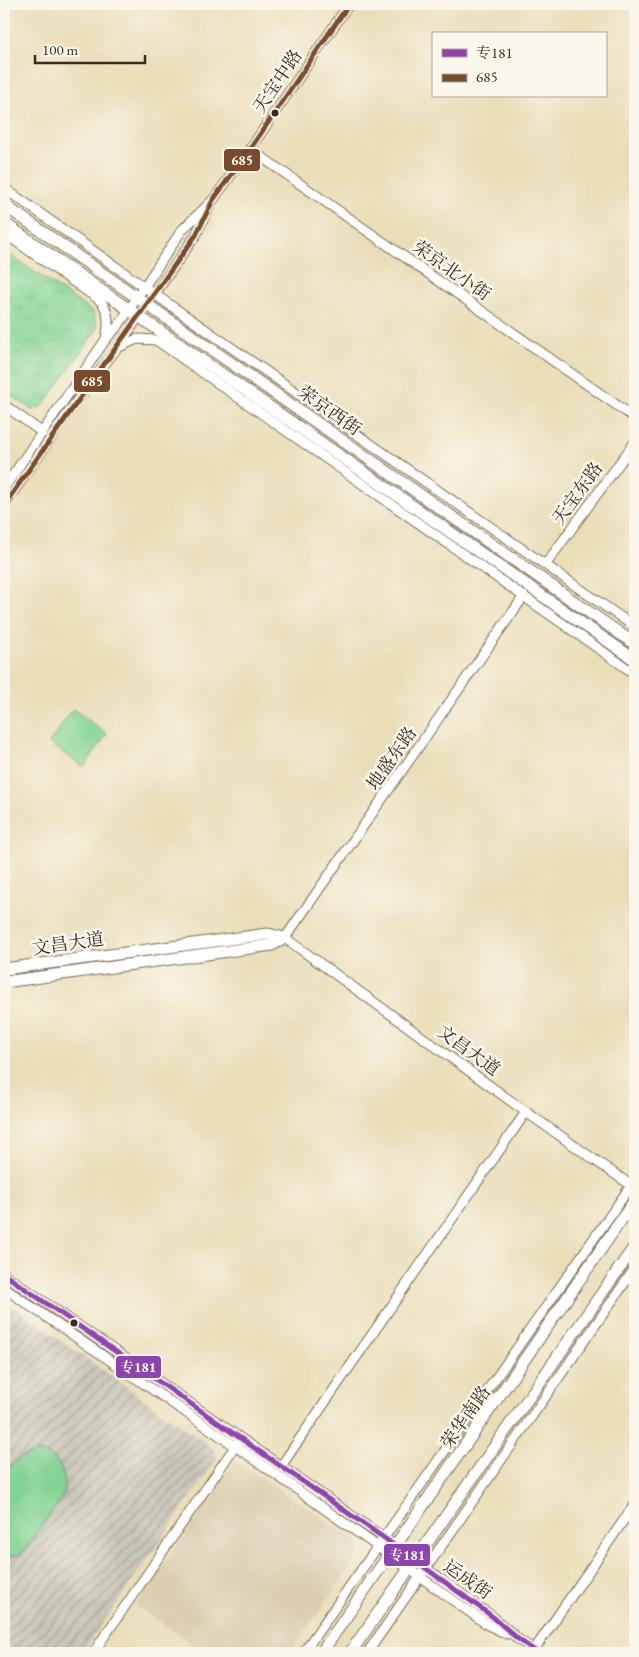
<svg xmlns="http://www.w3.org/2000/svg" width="639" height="1657" font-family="'EB Garamond','Noto Serif SC',serif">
<defs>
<pattern id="industrial-furrows" width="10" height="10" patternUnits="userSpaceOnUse" patternTransform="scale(1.25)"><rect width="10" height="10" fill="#c8c4b8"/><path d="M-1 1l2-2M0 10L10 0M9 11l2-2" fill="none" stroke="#a49f95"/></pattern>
<pattern id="park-crowns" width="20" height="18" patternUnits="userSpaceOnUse" patternTransform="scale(1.25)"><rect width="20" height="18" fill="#83d393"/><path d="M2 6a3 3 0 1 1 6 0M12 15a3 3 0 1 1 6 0" fill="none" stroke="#72b57e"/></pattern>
</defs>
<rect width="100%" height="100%" fill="#fbf7ec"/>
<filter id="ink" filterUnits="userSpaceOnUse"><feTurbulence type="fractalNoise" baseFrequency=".02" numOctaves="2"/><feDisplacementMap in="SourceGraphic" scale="10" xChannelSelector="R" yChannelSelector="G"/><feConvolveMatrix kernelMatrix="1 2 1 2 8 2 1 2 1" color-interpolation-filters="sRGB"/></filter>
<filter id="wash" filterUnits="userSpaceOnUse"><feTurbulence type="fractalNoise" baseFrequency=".0096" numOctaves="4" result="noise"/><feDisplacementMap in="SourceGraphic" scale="20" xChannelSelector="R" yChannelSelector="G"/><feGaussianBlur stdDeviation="1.12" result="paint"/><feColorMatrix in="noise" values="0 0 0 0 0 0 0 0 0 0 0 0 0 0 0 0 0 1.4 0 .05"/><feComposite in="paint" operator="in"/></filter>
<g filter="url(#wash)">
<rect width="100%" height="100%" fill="#eadeb9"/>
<polygon fill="#dccfb1" points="235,1460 359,1542 359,1555 290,1653 206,1653 136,1606"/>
<polygon fill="url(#industrial-furrows)" points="4,1300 214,1449 217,1459 82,1653 4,1653"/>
<polygon fill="url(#park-crowns)" stroke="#5f7e58" points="4,251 93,312 98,328 43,406 32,410 4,390"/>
<g fill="#83d393" stroke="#5f7e58">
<polygon points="73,709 107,734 84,767 49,743"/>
<path d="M39,1452C63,1458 63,1471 65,1493L26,1548L21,1554L4,1558C4,1544 1,1484 5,1475C12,1461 23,1455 39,1452Z"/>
</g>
</g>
<g filter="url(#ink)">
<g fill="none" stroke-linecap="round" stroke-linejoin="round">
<g stroke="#786954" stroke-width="11">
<g id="minor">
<polyline points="250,149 635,418"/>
<polyline points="4,188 170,305 635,627"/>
<path d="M4,233L101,301C110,314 109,324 106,339"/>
<polyline points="117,348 137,339 156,340 635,674"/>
<polyline points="4,405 43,433"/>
<polyline points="4,488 106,339 118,326 182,230 213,200 250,149 349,4"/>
<polyline points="4,505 73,406 117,348 196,235 210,205"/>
<polyline points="546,564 635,442"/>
<polyline points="524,596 285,938 526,1112 635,1188"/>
<polyline points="4,1274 384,1538 493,1617 518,1639 538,1653"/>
<polyline points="4,1288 257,1461 488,1625 507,1634"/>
<polyline points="281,1466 526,1112"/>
<polyline points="93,1653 238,1442"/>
<polyline points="303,1653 635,1180"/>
<polyline points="367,1653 635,1268"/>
<polyline points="532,1653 635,1504"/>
</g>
</g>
<g stroke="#786954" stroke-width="13">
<g id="major">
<polyline points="4,205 635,644"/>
<polyline points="4,223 635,660"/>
<polyline points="4,969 268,934 285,938"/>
<polyline points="4,982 272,945 285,938"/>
<polyline points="321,1653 635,1200"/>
<polyline points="350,1653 635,1246"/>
</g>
</g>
<use href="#minor" stroke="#fff" stroke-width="9"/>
<use href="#major" stroke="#fff" stroke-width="11"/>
<g stroke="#fbf7ec" stroke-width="9">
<polyline id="bus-1" points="4,1274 384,1538 493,1617 518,1639 538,1653"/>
</g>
<g stroke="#fbf7ec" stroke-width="9">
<polyline id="bus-2" points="4,505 196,235 213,200 250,149 349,4"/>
</g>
<use href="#bus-1" stroke="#8e44ad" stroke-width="5"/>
<use href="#bus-2" stroke="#7a4b2a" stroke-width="5"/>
</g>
</g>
<g fill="#3b2a1e" stroke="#fbf7ec" stroke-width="2">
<circle cx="275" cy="113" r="4.5"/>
<circle cx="74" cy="1323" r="4.5"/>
</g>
<g text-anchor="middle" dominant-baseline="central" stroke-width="5" stroke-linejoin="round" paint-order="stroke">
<g font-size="18" fill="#3b2a1e" stroke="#fbf7ec">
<text transform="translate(277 81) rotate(-56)">天宝中路</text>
<text transform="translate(452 270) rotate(35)">荣京北小街</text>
<text transform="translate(330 410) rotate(35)">荣京西街</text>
<text transform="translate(577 493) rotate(-54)">天宝东路</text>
<text transform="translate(391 758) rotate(-55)">地盛东路</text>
<text transform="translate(68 943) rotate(-8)">文昌大道</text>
<text transform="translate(469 1050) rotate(36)">文昌大道</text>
<text transform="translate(465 1417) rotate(-55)">荣华南路</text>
<text transform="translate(468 1579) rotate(35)">运成街</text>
</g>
</g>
<g stroke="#fbf7ec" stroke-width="2">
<rect x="223" y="148" width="38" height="24" rx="5" fill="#7a4b2a"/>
<rect x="73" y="369" width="38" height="24" rx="5" fill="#7a4b2a"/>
<rect x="115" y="1355" width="47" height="24" rx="5" fill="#8e44ad"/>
<rect x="383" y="1543" width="48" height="24" rx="5" fill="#8e44ad"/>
</g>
<g font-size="14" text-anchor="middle" font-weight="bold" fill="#fff">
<text x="242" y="165">685</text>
<text x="92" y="386">685</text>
<text x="138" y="1372">专181</text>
<text x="407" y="1560">专181</text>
</g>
<rect width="639" height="1657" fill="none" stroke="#fbf7ec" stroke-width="20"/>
<rect x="432" y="32" width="175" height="65" fill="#fbf7ec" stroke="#aea59a"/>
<rect x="442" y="49" width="25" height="8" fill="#8e44ad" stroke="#aea59a"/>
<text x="476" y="58" font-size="15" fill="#3b2a1e">专181</text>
<rect x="442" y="74" width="25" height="8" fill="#7a4b2a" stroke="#aea59a"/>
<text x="476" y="82" font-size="15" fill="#3b2a1e">685</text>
<path d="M35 55v8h110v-8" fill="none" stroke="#3b2a1e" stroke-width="2.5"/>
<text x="42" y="55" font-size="15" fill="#3b2a1e" stroke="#fbf7ec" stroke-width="4" paint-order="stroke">100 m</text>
</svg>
